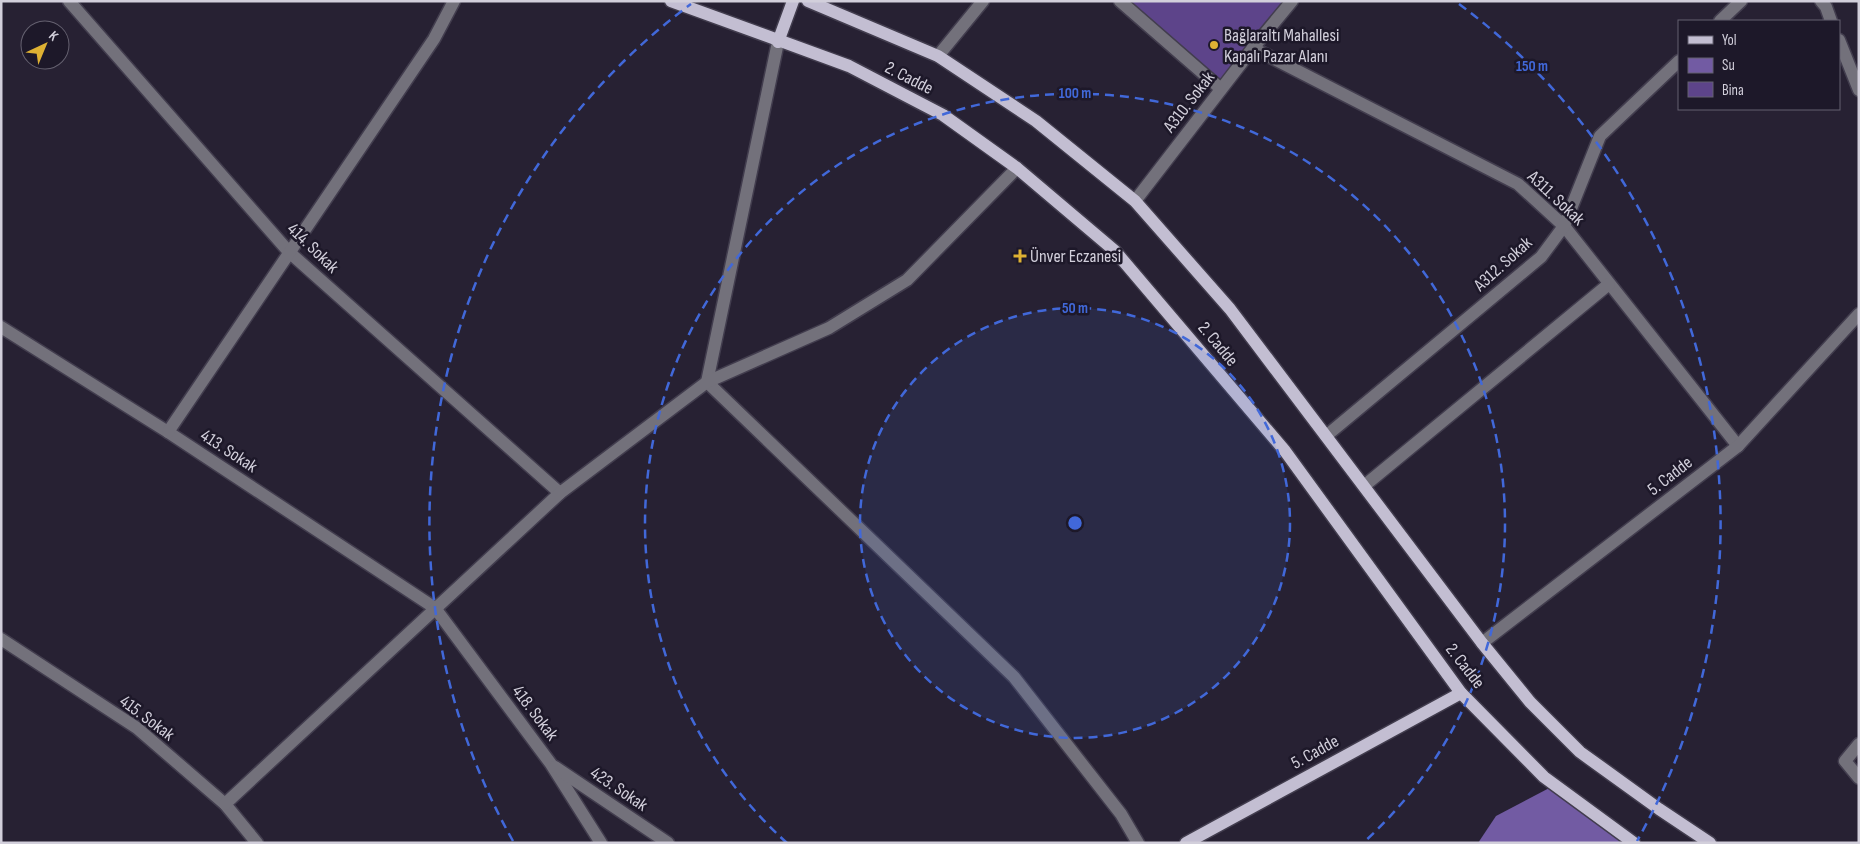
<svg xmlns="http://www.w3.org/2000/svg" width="1860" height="844" font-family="'Sofia Sans Condensed',sans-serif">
<rect width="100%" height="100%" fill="#272133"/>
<polygon fill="#725ba3" points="1555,785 1642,843 1478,843 1496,816"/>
<g fill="#5d448a" stroke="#9690a7">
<polygon points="1120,1 1294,1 1221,89"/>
<polygon points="1120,1 1294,1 1221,89"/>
</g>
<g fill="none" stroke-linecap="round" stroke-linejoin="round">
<g stroke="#423d4e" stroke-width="15">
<g id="minor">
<polyline points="69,1 289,252 560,493"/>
<polyline points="1120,1 1221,89"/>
<polyline points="1821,1 1826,7 1831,21"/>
<polyline points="1720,21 1741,1"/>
<polyline points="1839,40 1859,90"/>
<polyline points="778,42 707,382 1014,677 1121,814 1138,843"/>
<polyline points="1253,48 1518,184 1564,226 1738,446"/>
<polyline points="938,56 983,1"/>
<polyline points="1135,201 1253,48 1292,1"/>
<polyline points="1,327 168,432 435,608 551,764 601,843"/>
<polyline points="168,432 434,39 454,1"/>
<polyline points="1326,436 1541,257 1564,226 1600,136 1679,61"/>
<polyline points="1364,486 1609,284"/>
<polyline points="1,639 137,728 225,804 257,843"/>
<polyline points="1482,643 1738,446 1859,314"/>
<polyline points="1859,744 1845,761 1859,778"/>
<polyline points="555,767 668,843"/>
<polyline points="225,804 560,493 707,382 829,328 907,280 1017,168"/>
</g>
</g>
<g stroke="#423d4e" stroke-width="15">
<g id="major">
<polyline points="671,1 849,66 943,115 1017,168 1115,251 1285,451 1461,693 1544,777 1634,843"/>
<polyline points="808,1 938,56 1036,121 1135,201 1230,309 1482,643 1530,702 1580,752 1659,809 1710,843"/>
<polyline points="778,42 793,1"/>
<polyline points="1186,843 1461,693"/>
</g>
</g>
<use href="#minor" stroke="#73717b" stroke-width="12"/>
<use href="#major" stroke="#c3bed2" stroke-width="12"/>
</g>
<circle cx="1075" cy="523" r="215" fill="#4168d9" fill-opacity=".12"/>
<g fill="none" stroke="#4168d9" stroke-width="2.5" stroke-dasharray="9 6">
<circle cx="1075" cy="523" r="215"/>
<path d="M787 843A430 430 0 1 1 1363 843"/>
<path d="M513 841A646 646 0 0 1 691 4M1459 4A646 646 0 0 1 1637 841"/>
</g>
<g fill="#deb133" stroke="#1d1829" stroke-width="2">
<circle cx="1214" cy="45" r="5"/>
<path d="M1017.5 248.5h5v5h5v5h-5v5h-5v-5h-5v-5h5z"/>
</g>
<g text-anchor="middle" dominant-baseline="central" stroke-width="5" stroke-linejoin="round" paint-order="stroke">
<g font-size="18" fill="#d2cfdb" stroke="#1d1829" text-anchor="start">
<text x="1224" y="35">Bağlaraltı Mahallesi<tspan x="1224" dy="21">Kapalı Pazar Alanı</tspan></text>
<text x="1030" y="256">Ünver Eczanesi</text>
</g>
<g font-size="18" fill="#d2cfdb" stroke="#1d1829">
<text transform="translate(909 78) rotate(27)">2. Cadde</text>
<text transform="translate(1189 102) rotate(-52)">A310. Sokak</text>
<text transform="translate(1556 198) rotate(43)">A311. Sokak</text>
<text transform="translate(313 248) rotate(44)">414. Sokak</text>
<text transform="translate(1503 264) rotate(-42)">A312. Sokak</text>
<text transform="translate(1218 344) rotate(50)">2. Cadde</text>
<text transform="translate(229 451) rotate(33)">413. Sokak</text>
<text transform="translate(1670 476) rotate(-38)">5. Cadde</text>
<text transform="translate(1465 666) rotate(52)">2. Cadde</text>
<text transform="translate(535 713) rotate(53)">418. Sokak</text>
<text transform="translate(147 718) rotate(37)">415. Sokak</text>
<text transform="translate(1315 752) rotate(-29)">5. Cadde</text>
<text transform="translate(619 789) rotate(34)">423. Sokak</text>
</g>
</g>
<circle cx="1075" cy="523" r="8" fill="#4168d9" stroke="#1d1829" stroke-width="2.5"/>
<g font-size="15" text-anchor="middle" font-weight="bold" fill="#4168d9" stroke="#1d1829" stroke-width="5" stroke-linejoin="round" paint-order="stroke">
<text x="1532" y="71">150 m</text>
<text x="1075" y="98">100 m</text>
<text x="1075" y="313">50 m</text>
</g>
<rect width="1860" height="844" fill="none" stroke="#d2cfdb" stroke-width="5"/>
<rect x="1678" y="20" width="162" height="90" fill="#1d1829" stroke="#656170"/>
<rect x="1688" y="36" width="25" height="8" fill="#c3bed2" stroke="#656170"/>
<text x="1722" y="45" font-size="15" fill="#d2cfdb">Yol</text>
<rect x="1688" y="58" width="25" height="15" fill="#725ba3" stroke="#656170"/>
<text x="1722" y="70" font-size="15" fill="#d2cfdb">Su</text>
<rect x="1688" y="82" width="25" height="15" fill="#5d448a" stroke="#656170"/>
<text x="1722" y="95" font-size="15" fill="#d2cfdb">Bina</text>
<g transform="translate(45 45) rotate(44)"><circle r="24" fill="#1d1829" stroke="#656170"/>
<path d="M0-4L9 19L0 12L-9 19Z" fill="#deb133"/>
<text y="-8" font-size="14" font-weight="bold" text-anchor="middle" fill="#d2cfdb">K</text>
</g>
</svg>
